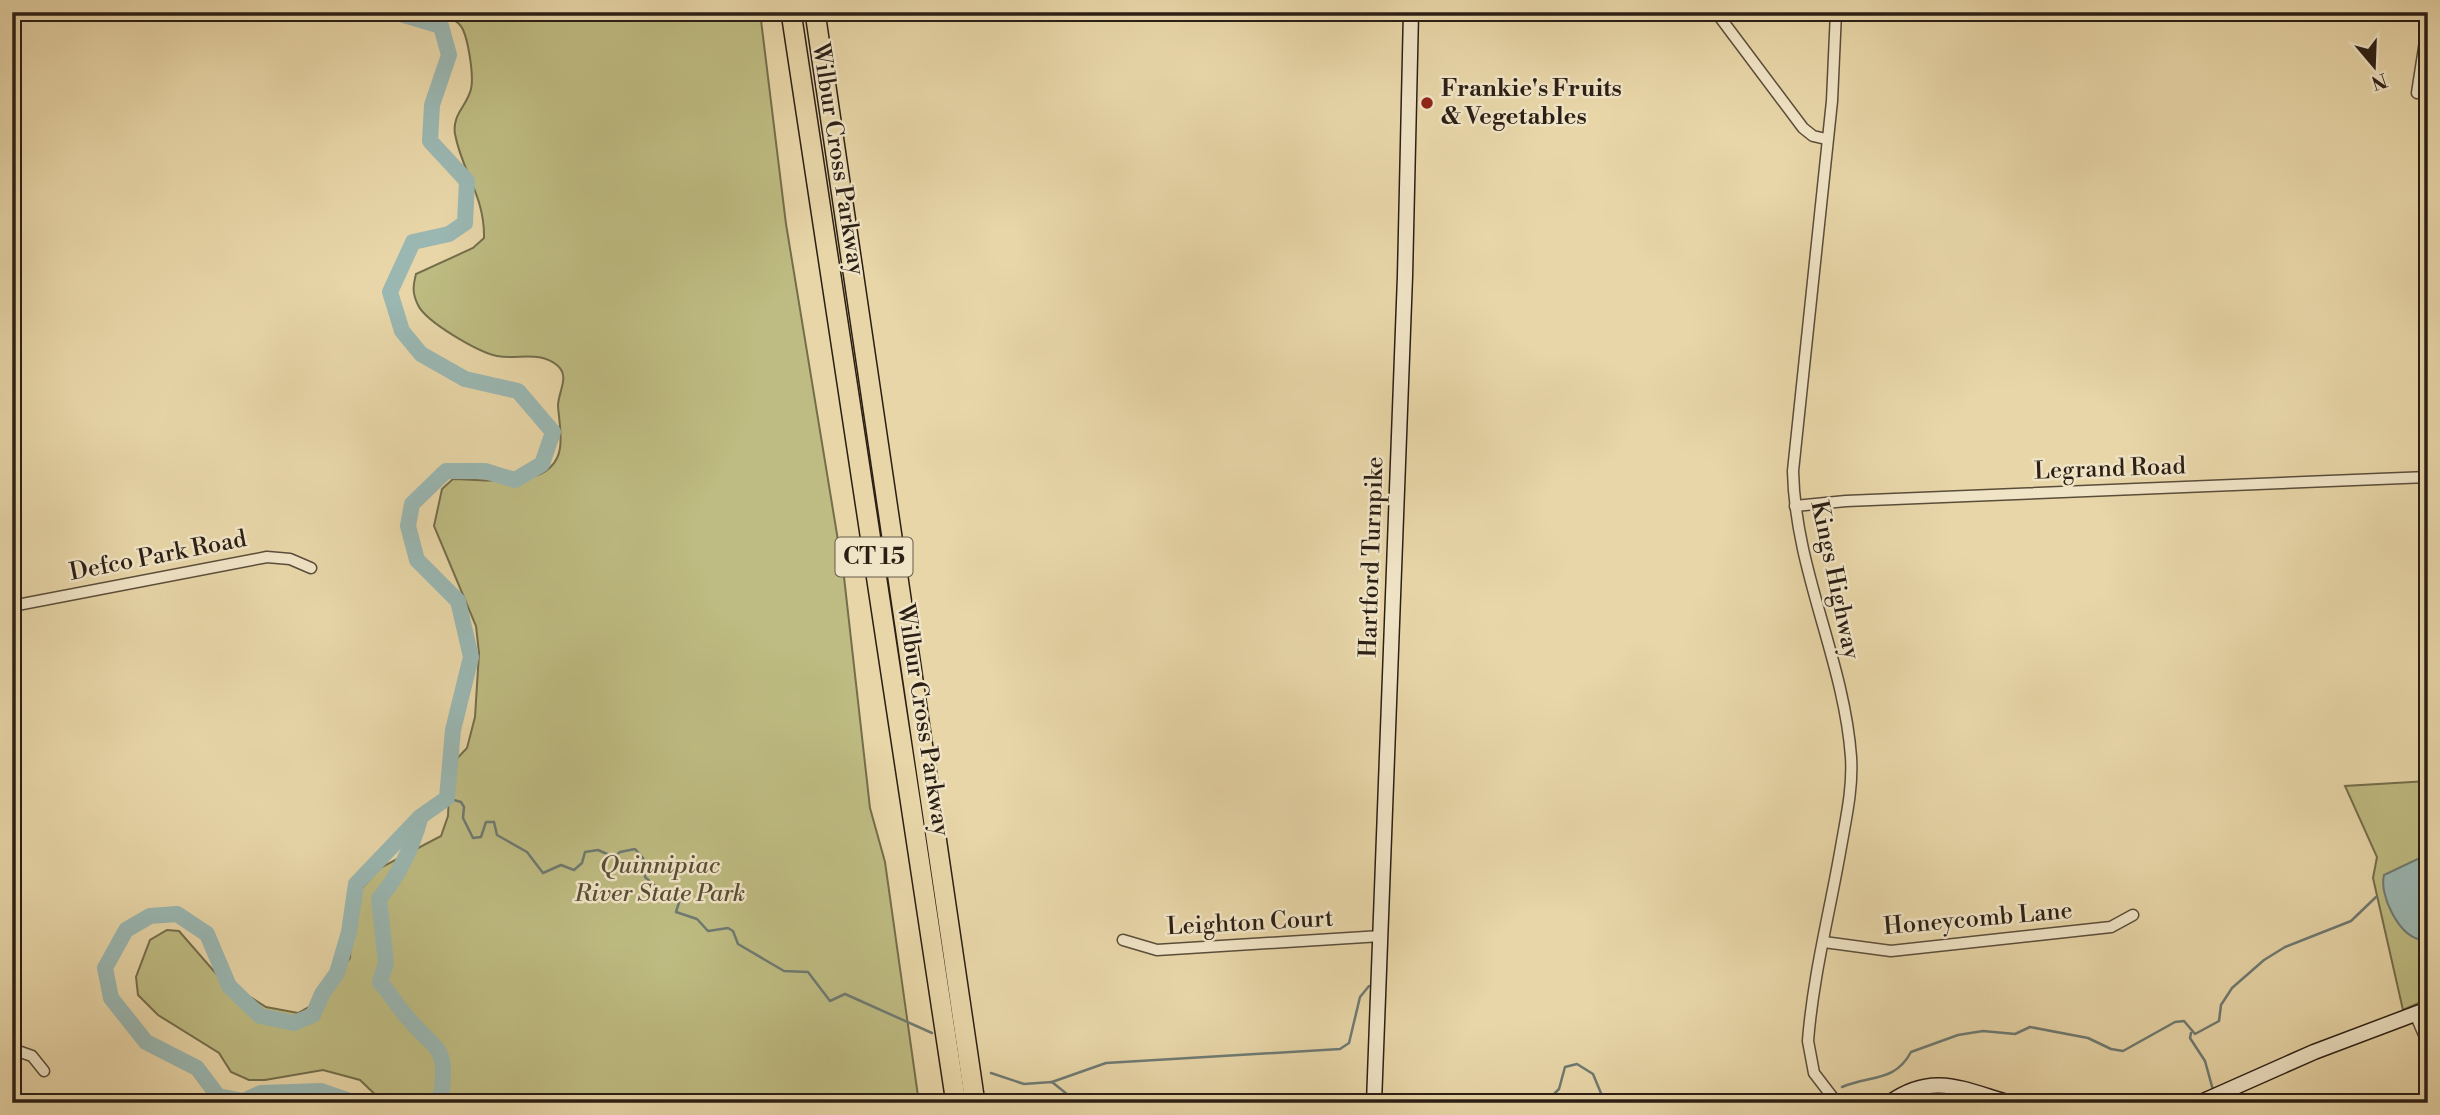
<svg xmlns="http://www.w3.org/2000/svg" width="2440" height="1115" font-family="'Libre Bodoni',serif">
<rect width="100%" height="100%" fill="#e8d6a8"/>
<filter id="stains"><feTurbulence type="fractalNoise" baseFrequency=".00286" numOctaves="4"/><feColorMatrix values="0 0 0 0 .2 0 0 0 0 .09 0 0 0 0 .02 0 0 0 .5 -.17"/></filter>
<radialGradient id="worn" r=".72"><stop offset=".6" stop-color="#630" stop-opacity="0"/><stop offset="1" stop-color="#630" stop-opacity=".3"/></radialGradient>
<g fill="#bebc82" stroke="#746e4c" stroke-width="2">
<path d="M442,12H760L786,224L844,577L870,808L885,862L919,1103H384L360,1080L323,1070L265,1080H249L231,1072L219,1053L158,1015L138,995L136,977L150,940L167,930L179,931L219,977L266,1007L298,1013L323,999L350,958L353,898L380,868L441,836L448,816L450,766L467,748L475,717L479,653L476,626L434,526L442,489L453,479C483,479 554,492 560,448C562,435 559,419 558,406C558,392 570,377 558,366C540,350 518,360 497,356C478,352 426,322 418,305C412,293 413,286 416,274L473,248L484,238C485,196 462,172 455,134C452,114 467,106 471,89C474,76 468,34 460,25C456,20 447,16 442,12Z"/>
<polygon points="2428,781 2428,999 2403,1010 2373,878 2377,857 2345,786"/>
</g>
<path fill="#9ab7b2" stroke="#6e7a73" stroke-width="2" d="M2428,854V932L2418,939C2398,933 2379,895 2384,875Z"/>
<g fill="none" stroke-linecap="round" stroke-linejoin="round">
<g stroke="#6e7a73" stroke-width="2.5">
<polyline points="447,798 461,802 464,807 463,818 473,838 481,837 486,822 494,822 497,835 527,852 543,873 561,865 574,870 582,863 585,852 598,850 614,857 620,852 635,849 643,858 645,877 664,894 682,893 676,912 697,919 708,931 728,928 733,931 738,944 784,971 808,972 830,1001 845,994 932,1033"/>
<polyline points="2191,1033 2190,1038 2205,1061 2213,1090"/>
<polyline points="991,1073 1024,1084 1052,1082 1078,1103"/>
<polyline points="1052,1082 1106,1063 1340,1049 1349,1043 1360,997 1369,986"/>
<path d="M1842,1087C1871,1075 1895,1082 1911,1052L1958,1035L1983,1031L2015,1034L2030,1027L2088,1038L2111,1049L2123,1051L2175,1022L2184,1021L2195,1034L2219,1021L2221,1005L2232,988L2264,960L2285,947L2351,921L2376,897"/>
<polyline points="1545,1103 1559,1089 1565,1067 1577,1064 1593,1074 1605,1103"/>
<polyline points="1809,1103 1818,1099"/>
</g>
<g stroke="#9ab7b2" stroke-width="16">
<path d="M420,819C412,848 398,876 379,899L386,963L380,982C390,993 397,1006 407,1017C435,1051 449,1044 441,1096L432,1103"/>
<polyline points="356,1103 321,1091 261,1093 243,1101 218,1096 197,1068 146,1042 111,998 105,968 126,930 150,916 177,914 207,934 229,986 260,1016 294,1023 313,1015 322,994 337,973 349,932 356,884 420,817 447,798 453,730 471,657 458,601 417,560 408,526 412,504 446,471 485,471 515,480 542,464 553,432 518,391 465,379 421,354 402,331 390,292 413,242 449,234 465,223 467,181 430,141 432,105 449,55 441,26 394,12"/>
</g>
<g stroke="#5a4d3a" stroke-width="13">
<g id="street">
<polyline points="1716,12 1803,128 1813,136 1826,139"/>
<path d="M1836,12L1832,101L1793,471C1795,570 1844,660 1851,757C1853,788 1846,818 1841,847C1830,911 1813,976 1808,1041L1814,1073L1837,1103"/>
<polyline points="2417,93 2428,22"/>
<polyline points="1795,506 1846,501 2428,477"/>
<polyline points="12,606 267,557 290,559 311,568"/>
<polyline points="1123,940 1157,950 1381,936"/>
<polyline points="1824,942 1891,951 2111,927 2133,915"/>
<polyline points="2415,1014 2428,1044"/>
<polyline points="12,1049 32,1056 44,1071"/>
</g>
</g>
<g stroke="#2b1f15" stroke-width="17">
<g id="secondary">
<polyline points="1374,1103 1405,276 1411,12"/>
<path d="M1889,1103C1933,1071 1964,1090 2010,1103"/>
<polyline points="2199,1103 2314,1052 2428,1009"/>
</g>
</g>
<g stroke="#2b1f15" stroke-width="22">
<g id="highway">
<polyline points="791,12 956,1103"/>
<polyline points="815,12 975,1103"/>
</g>
</g>
<use href="#street" stroke="#f0e4c6" stroke-width="10"/>
<use href="#secondary" stroke="#f0e4c6" stroke-width="14"/>
<use href="#highway" stroke="#e8d6a8" stroke-width="19"/>
</g>
<circle fill="#8f2418" stroke="#f0e4c6" stroke-width="2.5" cx="1427" cy="103" r="7"/>
<g text-anchor="middle" dominant-baseline="central" stroke-width="5" stroke-linejoin="round" paint-order="stroke">
<rect fill="#f0e4c6" stroke="#665a4a" stroke-width="2" x="835.5" y="537.5" width="77" height="39" rx="5"/>
<g font-size="23" font-weight="bold" fill="#2b1f15">
<text x="874" y="557">CT 15</text>
</g>
<g font-size="24" font-weight="bold" fill="#2b1f15" stroke="#f0e4c6" text-anchor="start">
<text x="1441" y="89">Frankie's Fruits<tspan x="1441" dy="28">&amp; Vegetables</tspan></text>
</g>
<g font-size="24" fill="#2b1f15" stroke="#f0e4c6">
<text transform="translate(838 159) rotate(81)">Wilbur Cross Parkway</text>
<text transform="translate(2110 469) rotate(-2)">Legrand Road</text>
<text transform="translate(158 556) rotate(-11)">Defco Park Road</text>
<text transform="translate(1372 557) rotate(-88)">Hartford Turnpike</text>
<text transform="translate(1835 580) rotate(78)">Kings Highway</text>
<text transform="translate(923 720) rotate(81)">Wilbur Cross Parkway</text>
<text transform="translate(1978 919) rotate(-5)">Honeycomb Lane</text>
<text transform="translate(1250 923) rotate(-3)">Leighton Court</text>
</g>
<g font-size="24" font-style="italic" fill="#574e36" stroke="#f0e4c6">
<text x="660" y="866">Quinnipiac<tspan x="660" dy="28">River State Park</tspan></text>
</g>
</g>
<rect width="2440" height="1115" fill="none" stroke="#e8d6a8" stroke-width="42"/>
<rect x="14" y="14" width="2412" height="1087" fill="none" stroke="#2b1f15" stroke-width="3.5"/>
<rect x="21" y="21" width="2398" height="1073" fill="none" stroke="#2b1f15" stroke-width="2"/>
<g transform="translate(2374 66) rotate(161)" stroke="#f0e4c6" stroke-width="5" paint-order="stroke">
<path d="M0-5L12 26L0 18L-12 26Z" fill="#2b1f15"/>
<text y="-10" font-size="19" font-weight="bold" text-anchor="middle" fill="#2b1f15">N</text>
</g>
<rect width="100%" height="100%" filter="url(#stains)"/>
<rect width="100%" height="100%" fill="url(#worn)"/>
</svg>
